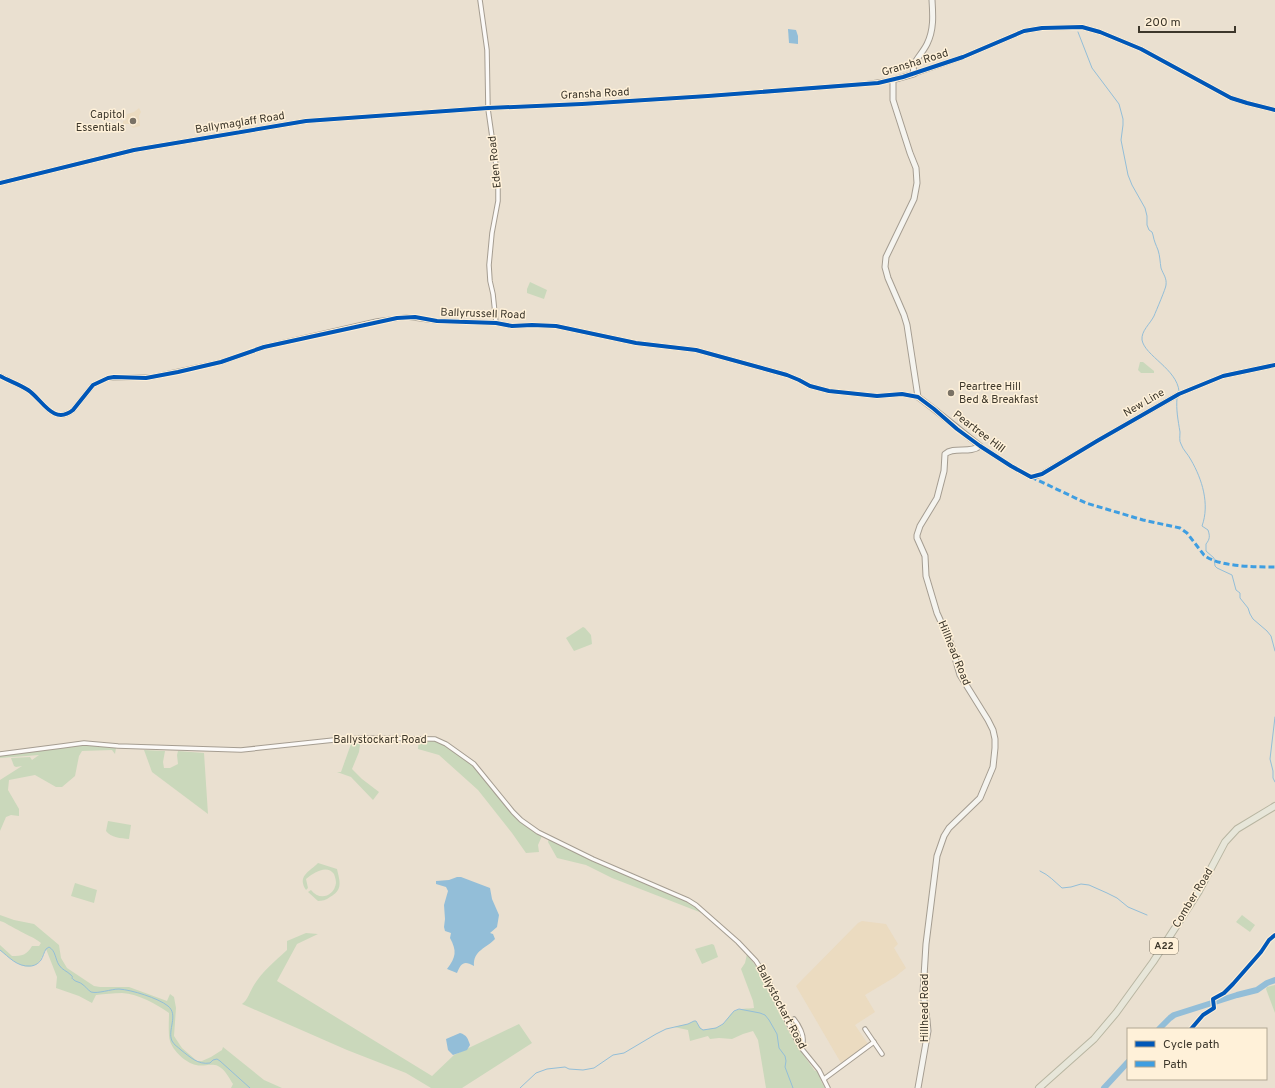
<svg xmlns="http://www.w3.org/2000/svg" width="1275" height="1088" font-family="Overpass,sans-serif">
<rect width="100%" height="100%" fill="#eae0d0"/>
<g fill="#ebdbc0">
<polygon points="139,108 141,112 139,116 140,126 133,128 129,124 123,124 123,121 126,120 127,114 134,112"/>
<polygon points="862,921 886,924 898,944 894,948 906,968 895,977 865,995 875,1012 855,1025 868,1044 841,1063 796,986 858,923"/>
</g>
<g fill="#cad8bb">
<polygon points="530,282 547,290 544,299 527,293 527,289"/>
<polygon points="1140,362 1143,362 1154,371 1154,373 1141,373 1138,370"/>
<polygon points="583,627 585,628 591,635 592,644 574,651 566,638"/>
<polygon points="361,738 359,752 352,769 362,779 379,792 373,800 351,777 337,772 341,772 351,744 350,739"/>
<polygon points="419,739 429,739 444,743 474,764 512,813 528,828 542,836 538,845 539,852 526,853 512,833 478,790 439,755 418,749"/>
<polygon points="85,745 116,748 115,754 112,750 82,751 79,756 75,776 62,787 56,787 35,775 9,780 8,790 19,809 19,816 11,815 6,817 0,831 0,780 22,766 16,767 14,766 11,758 30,757 32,760 39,755 0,758 0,756"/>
<polygon points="144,750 165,751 163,762 164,768 170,768 178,764 177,755 178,751 204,753 208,814 152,772"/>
<path d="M108,821L131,825L129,839C121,838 111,838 106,831Z"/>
<polygon points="549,839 687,902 695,906 702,913 612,878 586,865 557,858 548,842"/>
<path d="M318,863L337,869C340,882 343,890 330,897C326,900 322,901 318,901L308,892L311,890C319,901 334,897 336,883C336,880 335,877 334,874C327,864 313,873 306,879L308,888L306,890C297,876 309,872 318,863Z"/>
<polygon points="75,883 97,890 94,903 71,896"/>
<path d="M0,915L14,920L34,924L59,945L61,958L67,968L94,986L100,987H129L167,1001L170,994L174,997L176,1008L174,1036L182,1048L197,1061H202L211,1057L222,1050L223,1047L264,1080L282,1088H231L233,1084C229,1078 225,1069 218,1066C211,1063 203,1067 196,1065C186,1063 173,1051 170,1041C168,1035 169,1021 169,1013C156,1004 139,994 122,993C113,993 105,994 96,995L92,1003L79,996L56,988L57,977L46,949C43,953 42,959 38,963C25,974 10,958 0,950V945L12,956C22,956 27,955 32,946H39L41,943C34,937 26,935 18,930C11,927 7,923 0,921Z"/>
<polygon points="1242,915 1255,925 1250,932 1236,922"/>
<path d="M306,933L318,934L297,944L277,981L432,1076L454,1055L519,1024L532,1043L462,1088H431L406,1073L347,1050L242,1004C248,1000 250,991 254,985C262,972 275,961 287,950V941Z"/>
<polygon points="712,944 714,945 718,957 702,964 695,949"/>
<path d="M747,954L763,976L787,1028L797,1046L815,1071L819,1070L821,1081L825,1088H766L758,1040L753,1031L743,1034L732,1039L719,1038L710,1039L708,1036L690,1041L688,1030L674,1027L688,1024L694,1021H696L700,1028L703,1030C709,1029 717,1028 722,1025C727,1021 729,1014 735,1011C740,1008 748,1009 754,1008L753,1001L741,969L745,963Z"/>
<polygon points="1275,985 1275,1013 1266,989 1267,987"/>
</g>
<g fill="#93bed8">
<polygon points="788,29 796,30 798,36 798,44 789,43"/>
<path d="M457,877H461L490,888L492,899L499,915L497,927L490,933L493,934L495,939C487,948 473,950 474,966C464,960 461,963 457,973L447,969C456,957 457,951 450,938L451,933L445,931L444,927L445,919L444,905L448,891L446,887L436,884V881L449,880Z"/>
<path d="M460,1033C467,1035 468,1039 470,1045L467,1050L453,1055L448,1050L446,1039Z"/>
</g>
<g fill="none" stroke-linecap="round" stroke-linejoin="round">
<g stroke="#93bed8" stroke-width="1">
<path d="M1078,32L1092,68L1119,104L1123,119V125L1121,140L1128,175L1132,185L1145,208L1147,216V225L1149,230L1152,232L1153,235C1154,241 1156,245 1158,250C1160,256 1160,262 1161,268C1163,274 1167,278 1166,285C1166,288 1156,311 1154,316C1150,324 1141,331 1142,340C1145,356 1177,369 1179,391"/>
<path d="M1177,398C1176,410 1178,420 1180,432C1180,436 1179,441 1181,444C1183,450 1188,454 1191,460C1202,479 1210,504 1202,526L1208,530C1210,536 1210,539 1206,544V551L1214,558L1215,566L1217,568L1232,575L1236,590L1240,593V598L1248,608L1250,614L1253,619L1267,631L1271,636L1275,651"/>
<polyline points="1275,717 1270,759 1273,771 1273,778 1275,782"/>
<path d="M1040,871C1049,875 1055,882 1062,888L1071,887L1081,884L1089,885L1107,893L1117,898L1128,907L1147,915"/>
<path d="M0,950C9,957 17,967 30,966C34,966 38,964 41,960C43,957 44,952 46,949L49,947C56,951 55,959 59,965C62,970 67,971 71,975C75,979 69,976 74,980C76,982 80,982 82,984C85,986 88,990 91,992C98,994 111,989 119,989C132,990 158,998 168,1006C179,1015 167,1030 172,1041C174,1045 178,1047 181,1050C190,1057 198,1065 210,1063L213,1060L217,1059L220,1061L250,1088"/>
<polyline points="520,1088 536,1073 547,1069 565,1067 569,1069 583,1070 594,1068 613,1055 624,1053 656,1034 666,1029 688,1024 694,1021 696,1021 700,1028 703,1030 716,1028 723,1024 734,1011 739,1009 760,1013 765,1015 769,1020 777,1034 779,1048 785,1056 786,1061 785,1067 793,1088"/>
</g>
<g stroke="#93bed8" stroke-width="6">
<polyline points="1159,1029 1170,1018 1174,1015 1237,995 1257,990 1267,983 1275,980"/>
<polyline points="1104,1088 1128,1062"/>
</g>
<g stroke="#a59d91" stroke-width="5.5">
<g id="street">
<polyline points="480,0 487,50 488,109 496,165 498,187 498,201 492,233 489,265 490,281 493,294 496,323"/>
<polyline points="914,74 963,57 1024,31 1042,28 1082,27 1100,32 1141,49 1231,98 1247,103 1275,110"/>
<polyline points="0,183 134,150 306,121 488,108 582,104 708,96 865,84 893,80"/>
<path d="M0,376C9,381 19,384 28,390C42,399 53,426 73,410L93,385L108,378L152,377L221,362L264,347L377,321L407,317L437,321L496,323L512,326L532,325L556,326L636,343L696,350L787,375L799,380L810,386L829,391L877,396L902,394L918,397"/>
<polyline points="980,446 1011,466 1029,476 1031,477 1038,476 1097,441 1179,394 1223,376 1275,365"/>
<polyline points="0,754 62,746 84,743 118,746 241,750 334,740 361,738 435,739 446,744 474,764 513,812 521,820 538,832 593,859 688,900 696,905 738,942 756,961 769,982 784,1015 796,1039 802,1049 819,1070 828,1088"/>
<path d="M794,1019C799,1025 804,1035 803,1042L800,1045"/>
<polyline points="865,1029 882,1054"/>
<polyline points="824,1079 874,1042"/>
</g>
</g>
<g stroke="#a59d91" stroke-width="7">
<path id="secondary" d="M918,1088L928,1031L927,1020L923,993L926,944L937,856L944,836L949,828L980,798L993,767L995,748V739L993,730L988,720L960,675L951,644L937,613L926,576L925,556L917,538V535L920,526L937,498L944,471L945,454C954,446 970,454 980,446C959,430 940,413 918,397L907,325L904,315L888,278L885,267L886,257L914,199L917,183L916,168L910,153L893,100V80L914,74L913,66C917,58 923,52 927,44C934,30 933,15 932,0"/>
</g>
<g stroke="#b8b5a1" stroke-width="8">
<polyline id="highway" points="1039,1088 1094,1039 1116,1013 1153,962 1199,891 1225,842 1237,829 1275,806"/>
</g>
<use href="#street" stroke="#fcfaf8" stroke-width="3.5"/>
<use href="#secondary" stroke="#f5f4ef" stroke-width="5"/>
<use href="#highway" stroke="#e7e6d9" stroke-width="6"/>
<path stroke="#3f9ee1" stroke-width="3" stroke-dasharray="6 3" stroke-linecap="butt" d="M1031,477L1086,503L1143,520L1180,528L1187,533L1204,555C1218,567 1256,567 1275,567"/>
<g stroke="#fff1d9" stroke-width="6">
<g id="cycleway">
<polyline points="0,183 134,150 306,121 488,108 582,104 708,96 878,83 903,77 963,57 1024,31 1042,28 1082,27 1100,32 1141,49 1231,98 1247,103 1275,110"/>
<path d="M0,376C9,381 19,384 28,390C42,399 53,426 73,410L93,385L108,378L114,377L146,378L178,372L221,362L264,347L397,318L415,317L437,321L496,323L512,326L532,325L556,326L636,343L696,350L787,375L799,380L810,386L829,391L877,396L902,394L918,397L934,409L957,429L980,446L1011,466L1031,477L1042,474L1097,441L1179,394L1223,376L1275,365"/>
<polyline points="1191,1029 1203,1015 1214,1008 1213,999 1224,993 1233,984 1261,952 1269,940 1275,935"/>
</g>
</g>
<use href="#cycleway" stroke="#0057b8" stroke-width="4"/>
</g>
<g fill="#7a7265" stroke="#fff1d9" stroke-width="1.5">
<circle cx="133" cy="121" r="4"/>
<circle cx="951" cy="393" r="4"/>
</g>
<g text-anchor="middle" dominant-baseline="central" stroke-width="3" stroke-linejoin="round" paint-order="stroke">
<rect fill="#fff1d9" stroke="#776f5f" stroke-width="1" x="1150" y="938" width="28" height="16" rx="3"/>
<g font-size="10" font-weight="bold" fill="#3d372b">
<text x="1164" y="946">A22</text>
</g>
<g font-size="11" fill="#3d372b" stroke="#fff1d9">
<text transform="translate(915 63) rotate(-17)">Gransha Road</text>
<text transform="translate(595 94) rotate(-3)">Gransha Road</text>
<text transform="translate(240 123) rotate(-9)">Ballymaglaff Road</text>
<text transform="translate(495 162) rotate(-96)">Eden Road</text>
<text transform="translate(483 314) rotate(2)">Ballyrussell Road</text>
<text transform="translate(1144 403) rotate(-30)">New Line</text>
<text transform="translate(979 432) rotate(37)">Peartree Hill</text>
<text transform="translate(954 653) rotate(68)">Hillhead Road</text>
<text x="380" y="740">Ballystockart Road</text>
<text transform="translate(1193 898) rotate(-59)">Comber Road</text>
<text transform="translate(781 1007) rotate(62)">Ballystockart Road</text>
<text transform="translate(925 1008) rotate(-90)">Hillhead Road</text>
</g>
<g font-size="11" fill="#3d372b" stroke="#fff1d9" text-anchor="end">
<text x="125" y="115">Capitol<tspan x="125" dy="13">Essentials</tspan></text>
<text x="959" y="387" text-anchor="start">Peartree Hill<tspan x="959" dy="13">Bed &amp; Breakfast</tspan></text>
</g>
</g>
<rect x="1127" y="1028" width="140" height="52" fill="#fff1d9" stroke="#b1a793"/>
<rect x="1135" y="1041" width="20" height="6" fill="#0057b8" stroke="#b1a793"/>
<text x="1163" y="1048" font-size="12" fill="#3d372b">Cycle path</text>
<rect x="1135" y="1061" width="20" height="6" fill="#3f9ee1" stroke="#b1a793"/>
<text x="1163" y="1068" font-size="12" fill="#3d372b">Path</text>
<path d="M1139 26v6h96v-6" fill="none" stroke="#3d372b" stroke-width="2"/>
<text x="1145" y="26" font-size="12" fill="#3d372b" stroke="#fff1d9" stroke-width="3" paint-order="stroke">200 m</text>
</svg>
